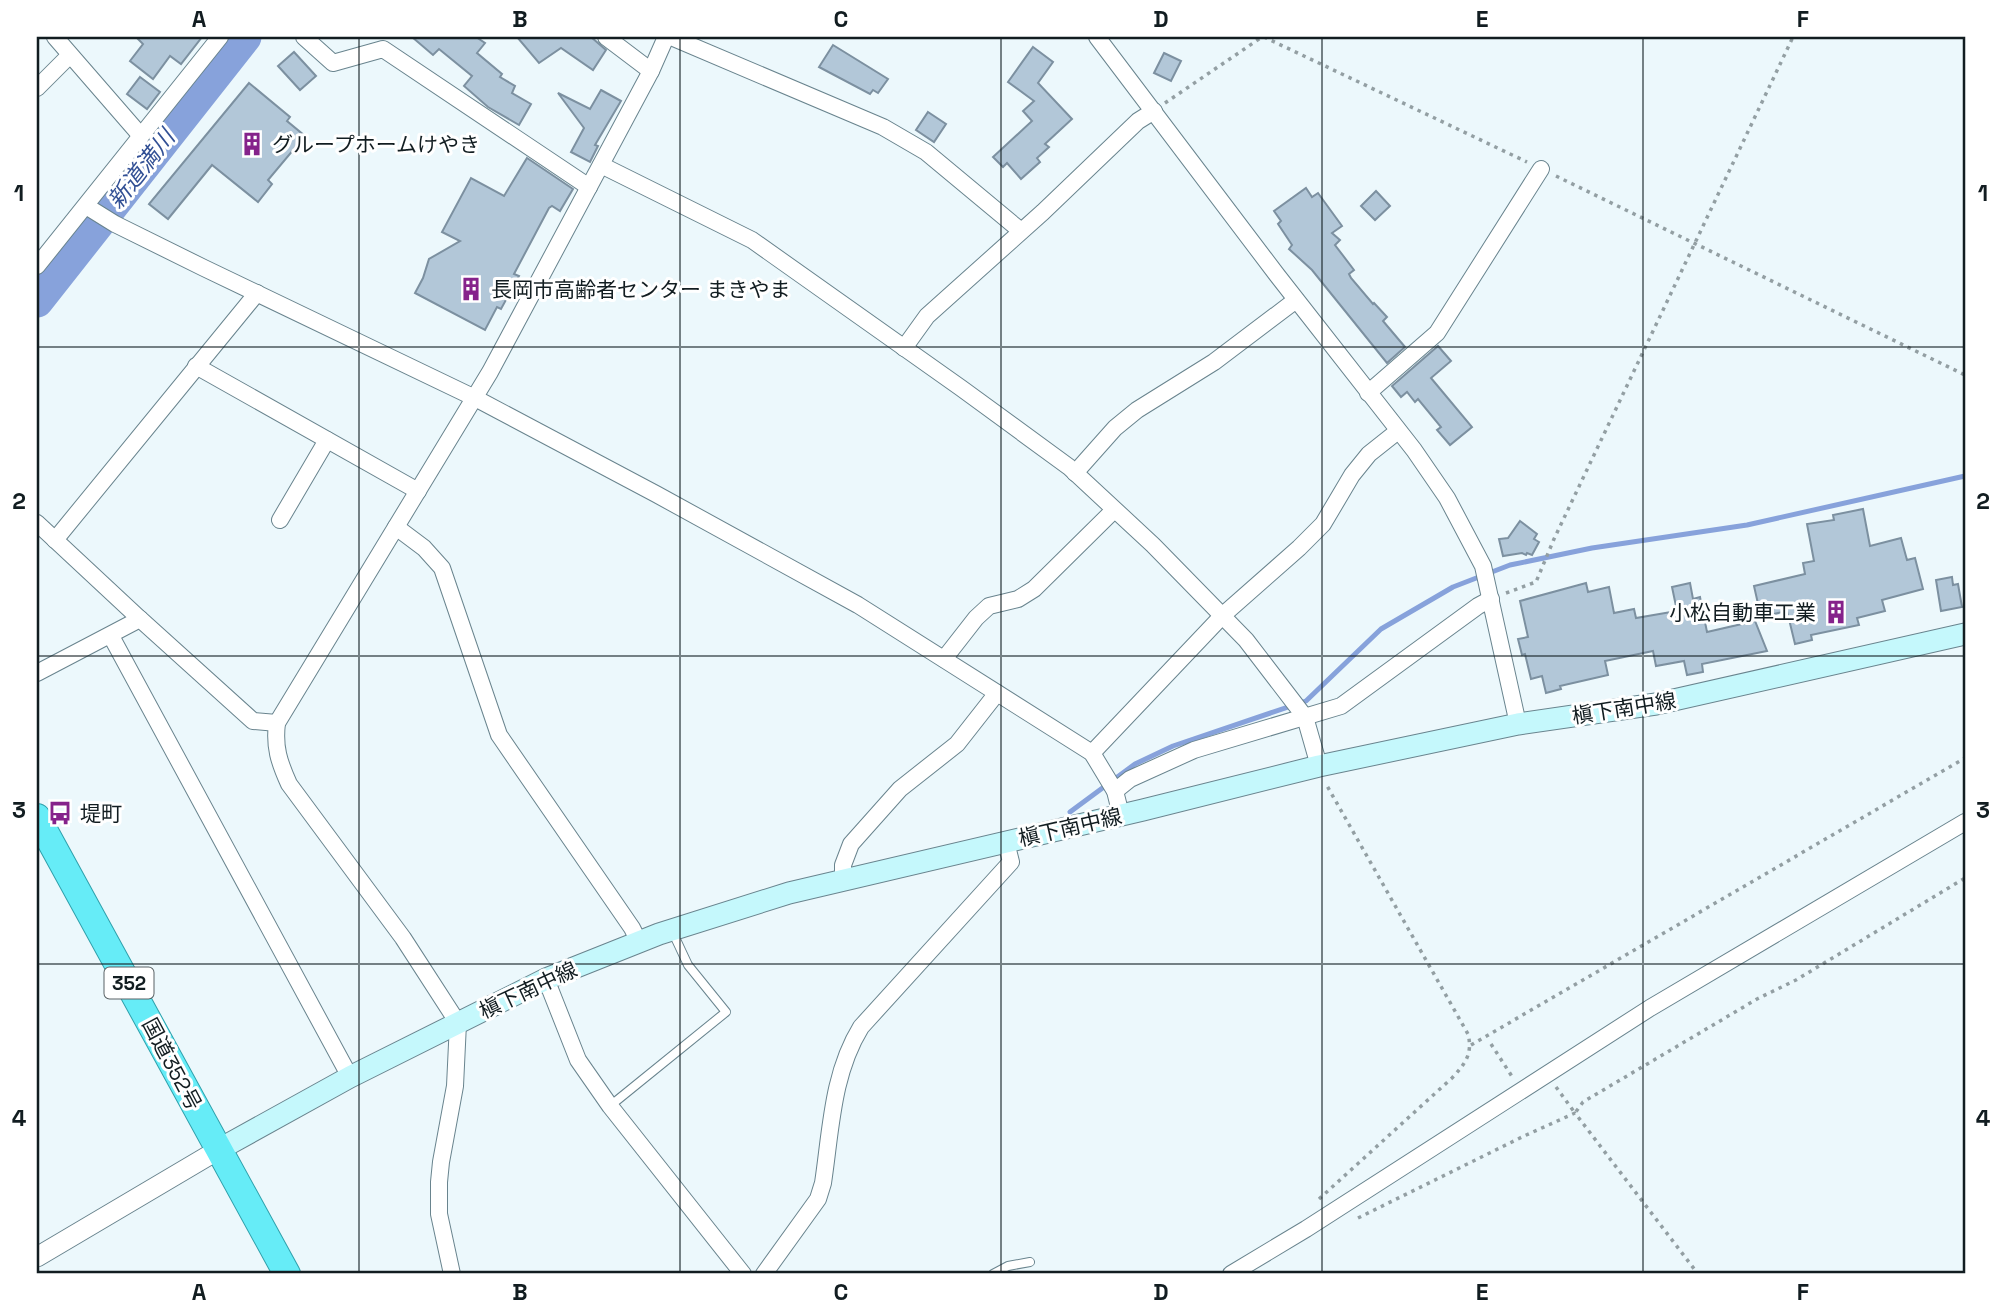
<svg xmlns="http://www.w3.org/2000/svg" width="2002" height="1311" font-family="'Space Grotesk','Noto Sans JP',sans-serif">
<rect width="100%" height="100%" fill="#ecf8fc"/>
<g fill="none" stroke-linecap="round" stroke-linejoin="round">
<polyline stroke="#87a2db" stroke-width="5" points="1070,812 1135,764 1173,746 1306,701 1381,629 1453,587 1510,565 1592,548 1747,525 1965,476"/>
<polyline stroke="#87a2db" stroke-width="33" points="37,301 245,37"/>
</g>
<g fill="#b2c7d8" stroke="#7c90a0" stroke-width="2">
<polygon points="136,37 202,37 181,64 170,56 153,79 130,61 143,44"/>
<polygon points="412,37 476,37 485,43 477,53 502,74 500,77 515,86 512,93 531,104 519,125 488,107 464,86 472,76 439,49 433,55"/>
<polygon points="517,37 591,37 606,50 593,70 561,48 539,63"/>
<polygon points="833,45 888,79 878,93 873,90 870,94 819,67"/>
<polygon points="1033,47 1053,62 1038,83 1072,119 1045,144 1049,147 1037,158 1040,162 1021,179 1007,163 1003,167 993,157 1032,121 1023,111 1034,101 1008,82"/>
<polygon points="294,52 316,76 300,90 278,66"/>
<polygon points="1164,53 1181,61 1171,81 1154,73"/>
<polygon points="140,77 160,92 147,109 127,94"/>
<polygon points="249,83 290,117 287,121 305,136 268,180 272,184 258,202 212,165 168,219 149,204"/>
<polygon points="601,90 621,101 595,145 598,146 590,162 571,152 584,128 558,93 590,109"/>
<polygon points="928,112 946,124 934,142 916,130"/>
<polygon points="527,158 573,189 560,211 552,206 549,208 514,274 519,276 501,309 497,307 485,330 415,293 423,278 429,259 460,241 442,232 471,178 504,196"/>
<polygon points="1306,188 1312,197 1318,193 1342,226 1332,233 1340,240 1335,245 1354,270 1349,274 1351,278 1373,304 1374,303 1387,317 1383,321 1405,347 1387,363 1312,270 1289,249 1292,245 1278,224 1281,221 1274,211"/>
<polygon points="1376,191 1390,206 1375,220 1361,206"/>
<polygon points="1438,346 1451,361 1431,378 1472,427 1450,445 1437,430 1441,427 1418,399 1415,402 1407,392 1401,397 1392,386"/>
<polygon points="1863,509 1870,546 1901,538 1907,560 1915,558 1923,589 1882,600 1885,611 1857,618 1859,625 1811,635 1812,640 1795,644 1787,611 1761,617 1754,586 1805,574 1803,563 1814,561 1807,524 1834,520 1833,515"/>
<polygon points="1520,521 1537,534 1534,539 1539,542 1532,555 1527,553 1526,555 1522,553 1503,556 1499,539 1508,538"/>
<polygon points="1952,577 1953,585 1958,584 1962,607 1941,611 1936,580"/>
<polygon points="1586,583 1588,592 1609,587 1614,613 1634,609 1636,618 1677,611 1672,587 1690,583 1693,599 1700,597 1707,632 1755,621 1767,651 1702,664 1703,672 1687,675 1684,661 1656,666 1653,651 1605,661 1608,675 1560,686 1561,689 1546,693 1542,676 1531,679 1525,654 1522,655 1518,639 1528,637 1520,601"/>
</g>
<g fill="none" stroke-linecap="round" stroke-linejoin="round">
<g stroke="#69848e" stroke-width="10">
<g id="service">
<polyline points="610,1106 726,1012 688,965 673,933"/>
<polyline points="993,1274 1008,1266 1030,1262"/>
</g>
</g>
<g stroke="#69848e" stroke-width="18">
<g id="minor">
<polyline points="55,37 141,136"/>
<polyline points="304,37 333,63 383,49 589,187"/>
<polyline points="606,37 651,71"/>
<polyline points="671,37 883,127 926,152 1021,231"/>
<polyline points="1097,37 1277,275 1414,450 1447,498 1483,566 1518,724"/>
<polyline points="37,88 70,55"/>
<polyline points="601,165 752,240 961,388 1069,467 1153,545 1246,640 1305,717 1319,766"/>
<polyline points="86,206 115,224 204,268 475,398 656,494 858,605 1092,753 1115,791 1121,815"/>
<polyline points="37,266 220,37"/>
<polyline points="904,348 927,316 1043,212 1138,121 1154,111"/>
<polyline points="196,366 418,491"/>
<polyline points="1368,393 1437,333 1541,169"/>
<polyline points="1075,473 1115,428 1137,410 1214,362 1296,300"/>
<polyline points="280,520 327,440"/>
<polyline points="37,523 140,619"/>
<polyline points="396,527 424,548 442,568 499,735 632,928 639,942"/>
<polyline points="55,540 257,293"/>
<polyline points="111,636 350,1077"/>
<polyline points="944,659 976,618 989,606 1018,599 1034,589 1114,510"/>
<polyline points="37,673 140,619 253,721 277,723"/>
<polyline points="1092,753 1223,615 1299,548 1323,524 1352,475 1369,454 1398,431"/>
<polyline points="1115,791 1130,779 1194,750 1341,706 1478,606 1491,599"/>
<polyline points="843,880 843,865 851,844 900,789 957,744 997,693"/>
<polyline points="546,979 578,1060 610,1106 743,1274"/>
<path d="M452,1274L439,1214V1182L441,1162L455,1086L458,1023L403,938L289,784C279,762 274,747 277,723L490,372L651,71L666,37"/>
<path d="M764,1274L818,1199L823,1183C831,1130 832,1074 861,1027L1011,862L1006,842"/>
<polyline points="1231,1274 1306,1229 1650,1008 1965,822"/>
</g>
</g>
<g stroke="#69848e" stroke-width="21">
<polyline id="tertiary" points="37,1257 218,1150"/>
</g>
<g stroke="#69848e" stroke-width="23">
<polyline id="secondary" points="218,1150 350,1077 546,979 659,934 789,893 1143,810 1319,766 1518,724 1656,704 1965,634"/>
</g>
<g stroke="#2fa0ab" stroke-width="28">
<polyline id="trunk" points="37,817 287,1274"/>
</g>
<g stroke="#939fa3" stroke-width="3.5" stroke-dasharray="3.5 5" stroke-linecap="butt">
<polyline points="1264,37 1527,162"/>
<polyline points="1165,103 1262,37"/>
<polyline points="1556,176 1965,375"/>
<polyline points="1506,593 1536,582 1554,539 1793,37"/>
<polyline points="1491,1044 1513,1078"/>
<polyline points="1471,1045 1965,758"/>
<polyline points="1556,1087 1575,1113 1583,1102 1757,999 1796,980 1965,878"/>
<path d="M1319,1199L1452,1078C1465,1064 1473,1054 1468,1034L1326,784"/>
<polyline points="1358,1218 1524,1136 1575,1113 1698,1274"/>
</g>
<use href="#service" stroke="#fff" stroke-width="8"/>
<use href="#minor" stroke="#fff" stroke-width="16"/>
<use href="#tertiary" stroke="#fff" stroke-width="19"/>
<use href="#secondary" stroke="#c5f8fc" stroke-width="21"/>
<use href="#trunk" stroke="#66ecf7" stroke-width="26"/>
</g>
<path fill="none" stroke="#121d21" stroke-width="2" stroke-opacity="0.55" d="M359,37V1274M680,37V1274M1001,37V1274M1322,37V1274M1643,37V1274M37,347H1965M37,656H1965M37,964H1965"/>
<defs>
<g id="building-bare" transform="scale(1.89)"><path d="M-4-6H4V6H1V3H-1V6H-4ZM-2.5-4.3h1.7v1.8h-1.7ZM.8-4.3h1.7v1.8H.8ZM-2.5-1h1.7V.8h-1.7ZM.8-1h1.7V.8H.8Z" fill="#85228b" stroke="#fff" stroke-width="2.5" paint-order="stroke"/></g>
<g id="bus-bare" transform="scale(1.89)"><path d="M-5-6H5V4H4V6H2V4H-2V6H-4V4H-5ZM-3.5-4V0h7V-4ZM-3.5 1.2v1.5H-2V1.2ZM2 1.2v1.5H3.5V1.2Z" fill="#85228b" stroke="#fff" stroke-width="2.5" paint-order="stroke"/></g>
</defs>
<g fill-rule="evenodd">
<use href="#building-bare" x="252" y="144"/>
<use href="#building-bare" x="471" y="289"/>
<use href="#building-bare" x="1836" y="612"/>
<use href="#bus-bare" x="60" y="813"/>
</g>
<g text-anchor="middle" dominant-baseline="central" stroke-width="6" stroke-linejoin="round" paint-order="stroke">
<rect fill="#fff" stroke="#596164" stroke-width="2" x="104.5" y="967.5" width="49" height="31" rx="5"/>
<g font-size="19" font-weight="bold" fill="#121d21">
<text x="129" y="983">352</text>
</g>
<g font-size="21" fill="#121d21" stroke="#fff" text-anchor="start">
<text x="272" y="144">グループホームけやき</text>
<text x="491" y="289">長岡市高齢者センター まきやま</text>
<text x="1816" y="612" text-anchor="end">小松自動車工業</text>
<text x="80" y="813">堤町</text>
</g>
<g font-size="21" fill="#121d21" stroke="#fff">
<text transform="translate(1624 708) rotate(-9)">槇下南中線</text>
<text transform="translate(1070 827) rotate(-13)">槇下南中線</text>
<text transform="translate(528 990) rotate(-25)">槇下南中線</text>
<text transform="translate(172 1064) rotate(62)">国道352号</text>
</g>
<g font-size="23" font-style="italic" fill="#325095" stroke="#fff">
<text transform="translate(141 169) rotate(-52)">新道満川</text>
</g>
</g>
<rect width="2002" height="1311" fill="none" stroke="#ffffff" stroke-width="77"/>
<rect x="38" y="38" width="1926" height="1234" fill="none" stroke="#121d21" stroke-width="2.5"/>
<g font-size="23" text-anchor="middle" font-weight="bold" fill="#121d21">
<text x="199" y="27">A</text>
<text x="520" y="27">B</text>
<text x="841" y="27">C</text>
<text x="1161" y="27">D</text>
<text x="1482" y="27">E</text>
<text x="1803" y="27">F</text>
<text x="19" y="201">1</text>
<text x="1983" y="201">1</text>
<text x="19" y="509">2</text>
<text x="1983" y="509">2</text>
<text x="19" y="818">3</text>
<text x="1983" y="818">3</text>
<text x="19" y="1126">4</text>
<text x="1983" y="1126">4</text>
<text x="199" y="1300">A</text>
<text x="520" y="1300">B</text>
<text x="841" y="1300">C</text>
<text x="1161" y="1300">D</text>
<text x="1482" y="1300">E</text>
<text x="1803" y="1300">F</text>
</g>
</svg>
